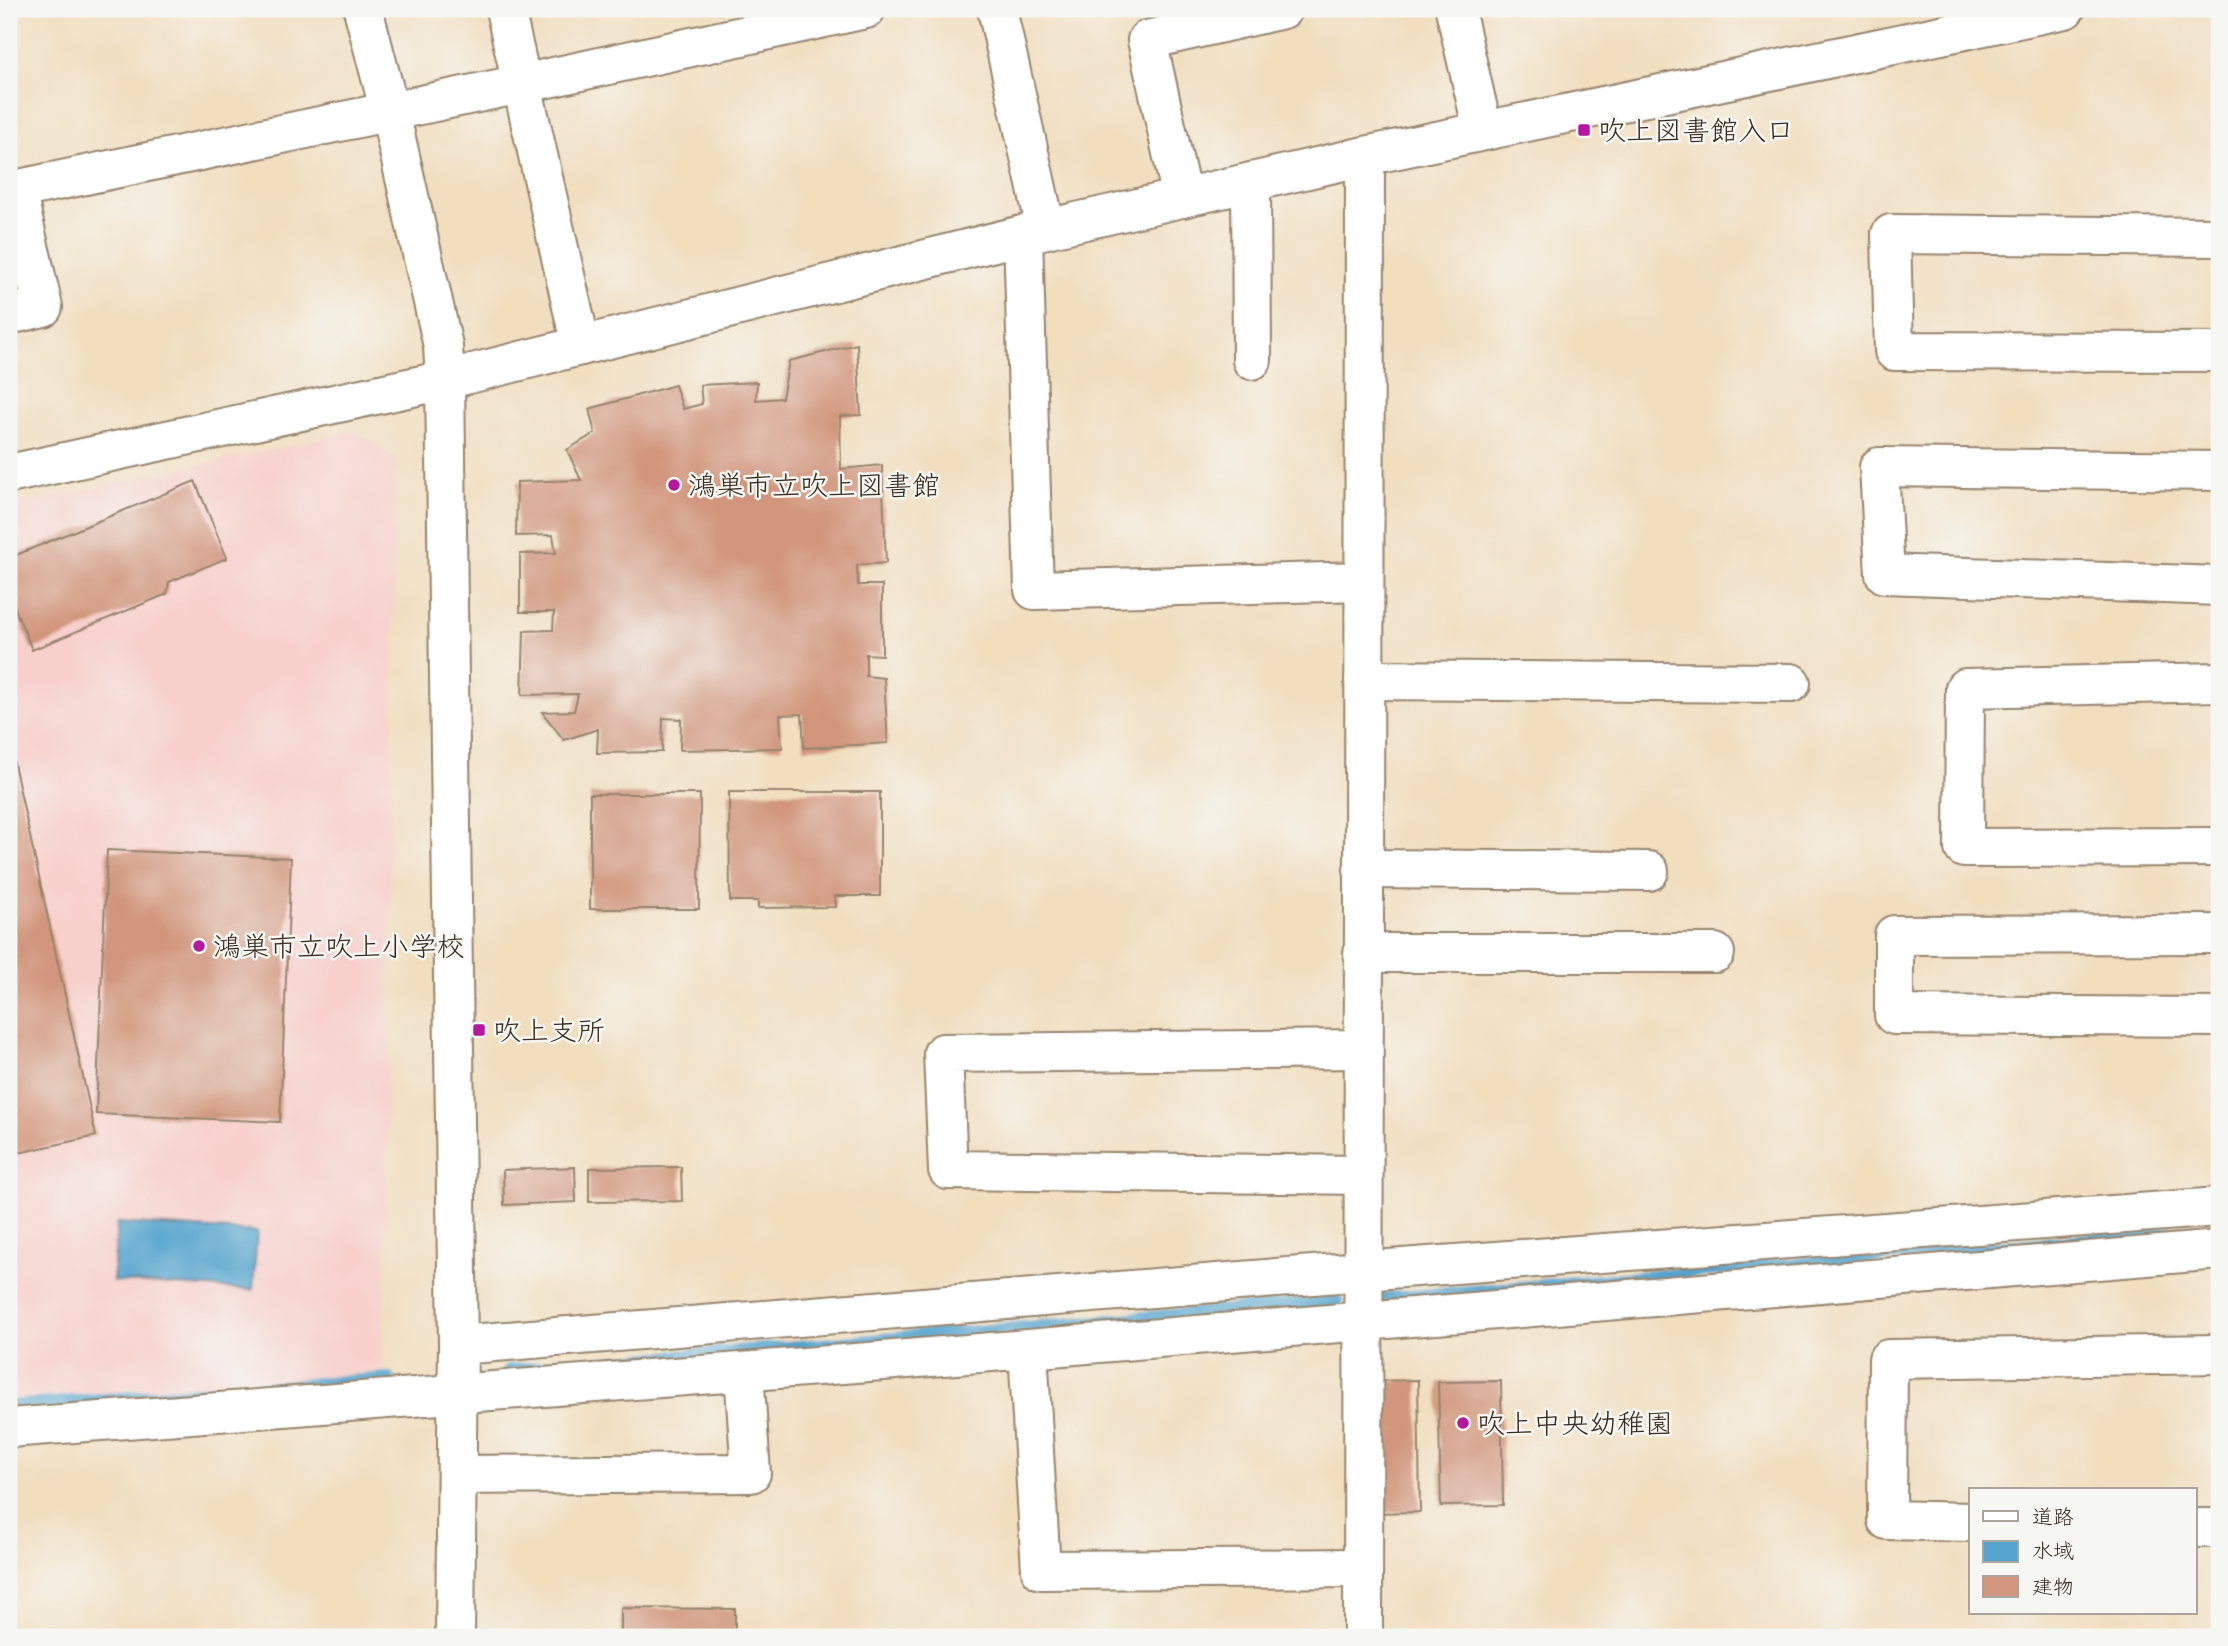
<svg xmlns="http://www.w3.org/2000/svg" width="2228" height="1646" font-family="Caveat,'Klee One',sans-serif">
<rect width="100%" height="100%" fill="#f6f6f2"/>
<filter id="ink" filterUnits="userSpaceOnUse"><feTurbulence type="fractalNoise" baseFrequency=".0143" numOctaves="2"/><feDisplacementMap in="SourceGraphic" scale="14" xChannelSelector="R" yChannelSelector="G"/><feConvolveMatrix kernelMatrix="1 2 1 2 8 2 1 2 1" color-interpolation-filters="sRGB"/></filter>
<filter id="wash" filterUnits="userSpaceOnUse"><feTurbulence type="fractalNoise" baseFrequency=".00686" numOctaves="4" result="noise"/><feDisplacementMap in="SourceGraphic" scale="28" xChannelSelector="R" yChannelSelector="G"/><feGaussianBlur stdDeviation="1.57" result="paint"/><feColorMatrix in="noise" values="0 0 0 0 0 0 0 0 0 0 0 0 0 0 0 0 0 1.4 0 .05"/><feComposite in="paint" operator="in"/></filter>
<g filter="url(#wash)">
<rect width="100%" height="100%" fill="#f1debf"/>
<polygon fill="#f7d0cc" points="357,431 396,460 383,1386 9,1413 9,506"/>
<polygon fill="#53a3cd" stroke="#476676" stroke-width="2" points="117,1223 257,1232 253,1290 113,1281"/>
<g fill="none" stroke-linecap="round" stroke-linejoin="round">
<g stroke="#53a3cd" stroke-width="12">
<polyline points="1385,1298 2219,1228"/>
<polyline points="508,1370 1338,1301"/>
<polyline points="9,1406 389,1378"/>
</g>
</g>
<g id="blocks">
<g fill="#d1967d">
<polygon points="857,344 861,415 840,416 841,469 882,465 886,563 857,565 858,585 882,585 882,655 866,654 866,676 884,678 888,743 804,748 802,714 780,715 782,748 680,750 681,719 663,718 662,752 597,753 598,729 564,740 542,712 574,711 578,694 522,695 524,631 553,630 554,612 520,612 520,554 556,553 553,535 516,536 517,482 581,480 567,450 595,433 589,409 675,385 683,409 702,404 700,385 757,382 756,400 782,398 789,361"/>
<polygon points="195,481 227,558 169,582 167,594 32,650 9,594 9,558"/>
<polygon points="9,741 96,1136 9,1155"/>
<polygon points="729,792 880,792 880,896 835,896 836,907 758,908 758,901 730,901"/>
<polygon points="590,794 700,794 699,909 590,909"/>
<polygon points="107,850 291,858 280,1122 96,1114"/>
<polygon points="575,1167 576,1202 504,1205 503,1170"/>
<polygon points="681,1167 682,1201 589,1202 589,1168"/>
<polygon points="1418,1380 1420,1512 1375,1513 1373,1381"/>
<polygon points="1501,1381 1503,1505 1441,1506 1438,1382"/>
<polygon points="621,1608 735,1609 735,1637 621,1637"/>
</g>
</g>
</g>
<g filter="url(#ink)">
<use href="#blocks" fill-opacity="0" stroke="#96846e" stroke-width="2"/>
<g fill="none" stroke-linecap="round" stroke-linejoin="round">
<g stroke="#96846e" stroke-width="42">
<g id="minor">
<polyline points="363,9 390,112 443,346 445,380 458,1345 455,1637"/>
<polyline points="505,9 581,346"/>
<polyline points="997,9 1046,229"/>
<polyline points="1455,9 1483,131"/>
<polyline points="1251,182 1252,360"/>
<polyline points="9,191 521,84 866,9"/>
<polyline points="1182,198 1147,40 1283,9"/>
<polyline points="1023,235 1034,590 1364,581"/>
<polyline points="2219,237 1891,234 1894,351 2219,352"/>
<polyline points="9,315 43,307 16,189"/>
<polyline points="2219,471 1879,467 1885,574 2219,586"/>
<polyline points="9,474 445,380 1046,229 1365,156 2065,9"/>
<polyline points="1364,680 1791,683"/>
<polyline points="2219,682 1965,688 1964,848 2219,847"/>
<polyline points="1363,869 1649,871"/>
<polyline points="2219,934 1894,935 1894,1015 2219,1017"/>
<polyline points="1363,953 1715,953"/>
<polyline points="1363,1175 948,1170 943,1053 1363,1049"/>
<polyline points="458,1345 1362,1271 2219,1207"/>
<polyline points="1028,1350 1041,1570 1363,1568"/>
<path d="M9,1428C746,1374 1483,1313 2219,1250"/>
<polyline points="457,1475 751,1473 744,1372"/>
<polyline points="1971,1522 1887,1520 1888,1359 2219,1354"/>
<polyline points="2195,1528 2219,1528"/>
<polyline points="1363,1637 1365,156"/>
</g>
</g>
<use href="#minor" stroke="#fff" stroke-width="38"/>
</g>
</g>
<g fill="#b5179e" stroke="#f6f6f2" stroke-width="2.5">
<rect x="1577" y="123" width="14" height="14" rx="3.5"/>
<circle cx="674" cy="485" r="7"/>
<circle cx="199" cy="946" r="7"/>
<rect x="472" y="1023" width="14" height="14" rx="3.5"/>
<circle cx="1463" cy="1423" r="7"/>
</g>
<g text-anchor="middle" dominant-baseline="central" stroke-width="5" stroke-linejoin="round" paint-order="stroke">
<g font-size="28" fill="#3b2a1e" stroke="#f6f6f2" text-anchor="start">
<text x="1598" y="130">吹上図書館入口</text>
<text x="688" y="485">鴻巣市立吹上図書館</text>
<text x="213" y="946">鴻巣市立吹上小学校</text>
<text x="493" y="1030">吹上支所</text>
<text x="1477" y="1423">吹上中央幼稚園</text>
</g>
</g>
<rect width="2228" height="1646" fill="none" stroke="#f6f6f2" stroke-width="35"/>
<rect x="1969" y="1488" width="228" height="126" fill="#f6f6f2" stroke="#aba49d" stroke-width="2"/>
<rect x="1983" y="1511" width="35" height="10" fill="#ffffff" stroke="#aba49d" stroke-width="2"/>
<text x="2032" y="1524" font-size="21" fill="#3b2a1e">道路</text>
<rect x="1983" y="1541" width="35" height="21" fill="#53a3cd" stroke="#aba49d" stroke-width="2"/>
<text x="2032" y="1558" font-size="21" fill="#3b2a1e">水域</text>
<rect x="1983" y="1576" width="35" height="21" fill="#d1967d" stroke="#aba49d" stroke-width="2"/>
<text x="2032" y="1594" font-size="21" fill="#3b2a1e">建物</text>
</svg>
